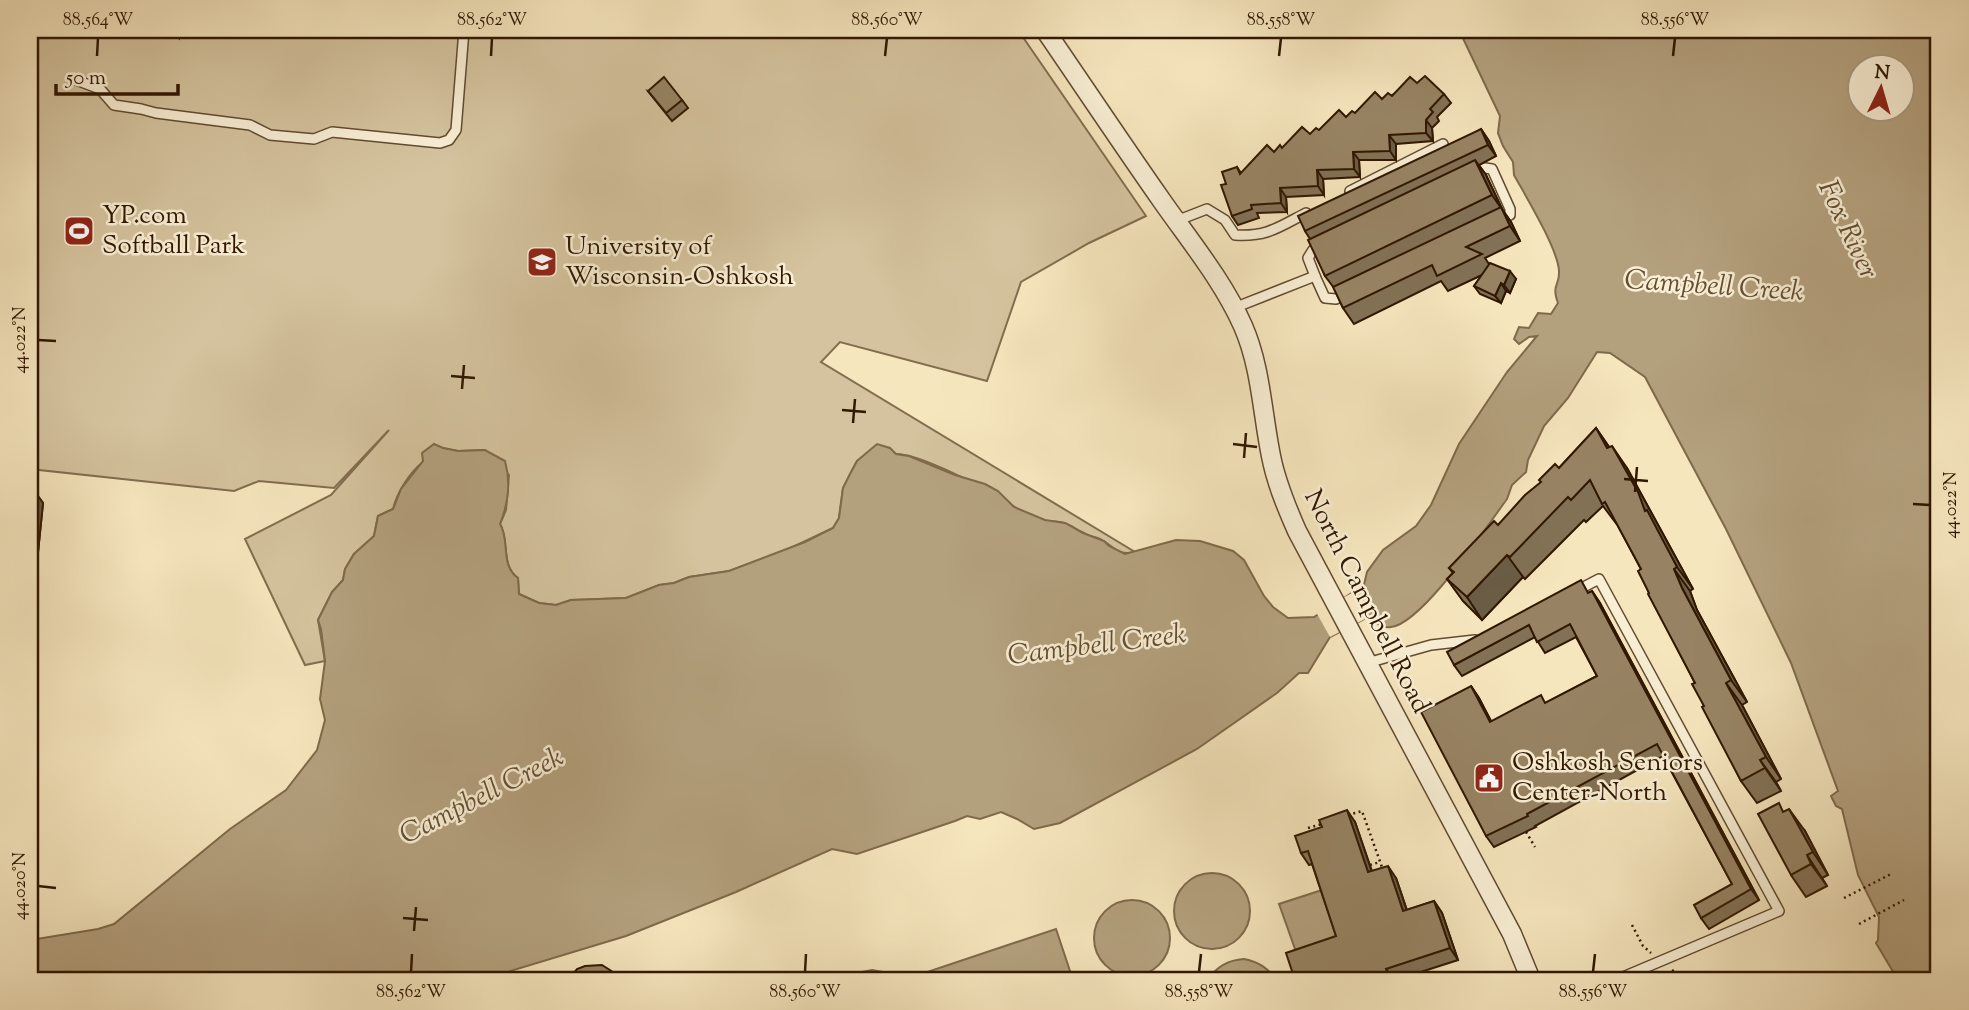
<svg xmlns="http://www.w3.org/2000/svg" width="1969" height="1010" font-family="'Sorts Mill Goudy',serif">
<rect width="100%" height="100%" fill="#f6e6be"/>
<filter id="stains"><feTurbulence type="fractalNoise" baseFrequency=".00286" numOctaves="4"/><feColorMatrix values="0 0 0 0 .2 0 0 0 0 .09 0 0 0 0 .02 0 0 0 .5 -.17"/></filter>
<radialGradient id="worn" r=".72"><stop offset=".6" stop-color="#630" stop-opacity="0"/><stop offset="1" stop-color="#630" stop-opacity=".3"/></radialGradient>
<path fill="#d4c39e" stroke="#826d4f" stroke-width="2" d="M30,30H1018L1146,216L1089,243L1021,282L987,381L840,342L821,362L1135,552C1116,556 1114,546 1100,539C1095,537 1089,536 1084,533C1077,530 1071,525 1064,523C1059,521 1053,522 1047,521C1033,518 1018,511 1007,501C982,488 922,454 896,454C883,454 870,459 857,461L843,488L839,518L833,528L778,554L729,571L689,577L674,583L659,585L626,598L571,600L556,605L539,603L519,594L518,578C500,566 510,539 500,524L506,510L509,475L485,450L458,451L443,448C437,452 429,456 424,461C410,472 397,492 393,509L378,516L374,536L354,554L345,569L343,580L332,592L318,620L325,661L305,665L245,539L331,495L389,430L334,488L259,481L234,491L30,469Z"/>
<g fill="#b3a07d" stroke="#7f694b" stroke-width="2" fill-rule="evenodd">
<path d="M1459,30H1939V980H1898L1876,943L1878,940L1879,917L1858,875L1842,809L1836,806L1831,796L1838,791L1791,663L1726,529L1645,377L1610,353L1597,352L1568,398L1544,426L1528,460L1526,472L1512,485L1507,499C1487,526 1422,624 1391,627C1382,629 1374,621 1366,618L1330,637L1308,673H1299L1277,693L1197,749L1060,823L1034,829L1017,819L1001,812L980,819L967,816L955,821L857,854L832,849L736,892L626,936L481,980H30V940L98,929L114,924L230,829L286,790L317,750L325,720L320,699L325,661L321,629L318,620L332,592L343,580L345,569L354,554L374,536L378,516L393,509L401,489L423,461L422,453L434,444L443,448L458,451L485,450L505,461C511,482 508,504 500,524C510,539 500,566 518,578L519,594L539,603L556,605L571,600L626,598L659,585L674,583L689,577L729,571L805,542L833,528L839,518L843,488L850,474L857,461L877,444L890,448L896,454L909,456L955,475L985,484L998,491L1014,507L1045,520L1065,523L1083,533L1104,541L1109,546L1125,554L1176,540L1200,541L1233,551L1244,560L1264,596L1273,607L1288,618L1314,617L1364,585L1367,572L1383,550L1416,526L1431,505L1459,444L1507,372L1537,336L1529,337L1519,344L1514,339L1519,327L1529,328L1538,313L1551,314L1558,303C1551,284 1560,286 1559,271C1558,249 1525,195 1514,175L1513,162L1503,146L1498,133L1500,116ZM1860,66H1902V108H1860Z"/>
<circle cx="1212" cy="911" r="38"/>
<polygon points="1325,889 1345,948 1300,963 1279,904"/>
<circle cx="1132" cy="938" r="38"/>
<polygon points="1056,929 1073,980 927,980 924,973"/>
<path d="M1244,959C1259,962 1268,968 1276,980H1208C1216,967 1228,960 1244,959Z"/>
<polygon points="872,970 888,973 900,980 843,980 857,973"/>
</g>
<polygon fill="#f6e6be" points="1352,593 1365,619 1330,637 1316,612"/>
<g fill="none" stroke-linecap="round" stroke-linejoin="round">
<g stroke="#624b30" stroke-width="12">
<g id="service">
<polyline points="76,80 100,89 114,105 141,109 156,113 250,125 270,135 314,139 332,132 440,143 449,140 456,130 464,30"/>
<polyline points="1472,174 1485,168 1492,169 1510,209 1510,215 1498,221"/>
<polyline points="1350,191 1443,144"/>
<path d="M1176,221L1207,209L1225,220L1235,235C1267,237 1279,227 1306,213"/>
<polyline points="1315,276 1325,298 1336,299 1347,294"/>
<polyline points="1234,308 1315,276 1308,258 1313,250 1324,245"/>
<polyline points="1576,591 1599,579 1779,911 1616,980"/>
<polyline points="1367,663 1431,645 1475,640"/>
</g>
</g>
<g stroke="#624b30" stroke-width="21">
<path id="minor" d="M1045,30C1084,87 1122,144 1162,201C1190,241 1223,281 1243,326C1261,367 1262,412 1271,456C1276,482 1286,506 1297,531L1512,934L1531,980"/>
</g>
<g stroke="#301700" stroke-width="2.5" stroke-dasharray="2 3.5" stroke-linecap="butt">
<polyline points="1348,815 1362,811 1383,870"/>
<polyline points="1308,828 1322,824"/>
<polyline points="1526,832 1535,847"/>
<polyline points="1370,865 1380,862"/>
<polyline points="1844,898 1891,874"/>
<polyline points="1859,924 1904,900"/>
<polyline points="1632,925 1643,946 1651,953"/>
<polyline points="1672,970 1687,980"/>
</g>
<use href="#service" stroke="#f9efd5" stroke-width="9"/>
<use href="#minor" stroke="#f9efd5" stroke-width="18"/>
</g>
<g fill="#827155" stroke="#301700" stroke-width="2">
<polygon points="95,30 180,30 179,38"/>
<polygon points="1417,83 1444,94 1451,103 1437,117 1439,121 1432,128 1433,141 1396,144 1396,160 1359,160 1360,177 1323,179 1324,195 1286,197 1287,212 1257,213 1259,218 1238,225 1232,216 1226,184 1237,167 1241,173 1274,152"/>
<polygon points="648,91 682,100 688,108 672,121"/>
<polygon points="1481,129 1489,141 1496,156 1479,165 1486,175 1502,209 1511,222 1520,241 1485,258 1489,264 1516,279 1510,293 1506,291 1501,303 1480,294 1474,286 1482,275 1448,291 1441,281 1354,324 1343,308 1334,288 1325,276 1310,239 1305,231"/>
<polygon points="1596,428 1609,447 1627,468 1693,589 1690,591 1697,610 1747,702 1742,705 1781,779 1776,782 1781,791 1757,803 1741,781 1704,706 1695,683 1649,593 1641,569 1618,526 1603,506 1586,522 1584,520 1525,579 1523,577 1482,620 1463,601 1447,579 1453,573 1449,568 1498,525 1541,483 1559,468"/>
<polygon points="30,487 43,503 35,582 30,581"/>
<polygon points="1592,591 1600,603 1759,900 1709,929 1701,918 1732,884 1663,756 1535,826 1536,827 1494,847 1486,836 1471,686 1479,698 1491,722 1546,703 1597,676 1576,637 1545,653 1535,637 1462,676 1454,665"/>
<polygon points="1355,822 1372,871 1396,878 1407,910 1434,901 1442,913 1458,960 1396,980 1295,980 1336,936 1312,864 1309,865 1301,853"/>
<polygon points="1805,831 1828,875 1822,878 1827,886 1806,897 1791,875"/>
</g>
<g fill="#6a5c45" stroke="#301700" stroke-width="2">
<polygon points="173,30 180,30 179,38"/>
<polygon points="1426,120 1432,128 1433,141 1426,133"/>
<polygon points="1481,129 1489,141 1496,156 1488,145"/>
<polygon points="1389,135 1396,144 1396,160 1390,151"/>
<polygon points="1353,152 1359,160 1360,177 1354,169"/>
<polygon points="1475,160 1486,175 1502,209 1511,222 1520,241 1510,226 1501,208 1492,195"/>
<polygon points="1317,170 1323,179 1324,195 1318,186"/>
<polygon points="1280,188 1286,197 1287,212 1281,203"/>
<polygon points="1510,271 1516,279 1510,293 1504,285"/>
<polygon points="1501,283 1506,291 1501,303 1495,296"/>
<polygon points="1596,428 1612,451 1607,448"/>
<polygon points="1612,446 1627,468 1693,589 1677,567 1645,511"/>
<polygon points="32,487 43,503 35,582 30,575 30,508"/>
<polygon points="1507,555 1523,577 1482,620 1467,597"/>
<polygon points="1674,569 1690,591 1697,610 1747,702 1731,680 1682,588"/>
<polygon points="1592,591 1600,603 1759,900 1751,889"/>
<polygon points="1726,683 1742,705 1781,779 1766,757"/>
<polygon points="1471,686 1479,698 1498,734 1490,722"/>
<polygon points="1760,760 1776,782 1781,791 1765,768"/>
<polygon points="1789,809 1805,831 1828,875 1813,852"/>
<polygon points="1347,810 1355,822 1376,884 1368,872"/>
<polygon points="1807,855 1822,878 1827,886 1811,864"/>
<polygon points="1388,866 1396,878 1411,923 1403,911"/>
<polygon points="1434,901 1442,913 1458,960 1450,948"/>
<polygon points="1386,969 1394,980 1390,980"/>
</g>
<g fill="#978363" stroke="#301700" stroke-width="2">
<polygon points="1425,76 1444,94 1430,109 1433,112 1426,120 1426,133 1389,135 1390,151 1353,152 1354,169 1317,170 1318,186 1280,188 1281,203 1251,205 1252,209 1232,216 1221,185 1226,184 1222,172 1237,167 1240,174 1267,145 1274,152 1280,145 1282,148 1302,127 1310,134 1316,128 1319,130 1339,110 1346,117 1352,111 1355,113 1375,92 1382,99 1388,93 1392,96 1410,77 1417,83"/>
<polygon points="664,77 682,100 666,113 648,91"/>
<polygon points="1481,129 1488,145 1305,231 1298,216"/>
<polygon points="1475,160 1492,195 1325,276 1308,240"/>
<polygon points="1501,207 1510,226 1466,247 1482,254 1437,276 1432,265 1343,308 1333,287"/>
<polygon points="1490,263 1510,271 1504,285 1501,283 1495,296 1474,286"/>
<polygon points="1596,428 1607,448 1612,446 1638,492 1645,511 1647,510 1677,567 1674,569 1682,588 1731,680 1726,683 1766,757 1760,760 1765,768 1741,781 1702,707 1704,706 1692,684 1695,683 1648,594 1649,593 1638,571 1641,569 1605,502 1602,504 1590,480 1571,500 1568,497 1510,557 1507,555 1467,597 1447,579 1454,572 1449,568 1494,521 1498,525 1525,495 1541,482 1539,480 1555,464 1559,468"/>
<polygon points="30,487 32,487 30,508"/>
<polygon points="1581,580 1588,593 1592,591 1751,889 1701,918 1694,905 1732,884 1657,744 1527,814 1528,816 1486,836 1421,712 1471,686 1490,722 1541,695 1545,703 1597,676 1570,624 1537,642 1529,625 1454,665 1447,652"/>
<polygon points="1779,803 1783,812 1789,809 1813,852 1807,855 1811,864 1791,875 1758,814"/>
<polygon points="1347,810 1368,872 1388,866 1403,911 1434,901 1450,948 1386,969 1390,980 1295,980 1286,953 1336,936 1308,851 1301,853 1295,836 1322,827 1319,820"/>
<polygon points="602,965 616,974 620,980 568,980 577,969 585,966"/>
<polygon points="1106,974 1108,980 1087,980"/>
</g>
<path fill="none" stroke="#301700" stroke-width="2.5" d="M97,56L98,38M491,56L492,38M885,56L887,38M1279,56L1281,38M1673,56L1675,38M38,340L56,341M451,376L475,378M462,389L464,365M842,410L866,412M853,423L855,399M1233,444L1257,447M1244,458L1246,433M1624,479L1648,481M1635,492L1637,467M1913,504L1930,505M38,886L56,888M403,918L428,920M414,931L416,907M411,972L412,954M805,972L806,954M1199,972L1201,954M1593,972L1595,954"/>
<defs>
<g id="stadium-square" transform="scale(1.575)"><rect x="-9" y="-9" width="18" height="18" rx="4" fill="#8f2418" stroke="#f9efd5"/><path d="M0-5a6.5 5 0 1 0 0 10a6.5 5 0 1 0 0-10ZM-3.5-1.8h7v3.6h-7Z" fill="#fff"/></g>
<g id="university-square" transform="scale(1.575)"><rect x="-9" y="-9" width="18" height="18" rx="4" fill="#8f2418" stroke="#f9efd5"/><path d="M0-5L7-2L0 1L-7-2ZM-4 1L0 2.5L4 1V4Q0 6-4 4Z" fill="#fff"/></g>
<g id="civic-square" transform="scale(1.575)"><rect x="-9" y="-9" width="18" height="18" rx="4" fill="#8f2418" stroke="#f9efd5"/><path d="M-.6-6.5H3V-4.5H.6V-3L4-1V1h2V6H-6V1h2V-1L-.6-3ZM-1.2 2.5V6h2.4V2.5Z" fill="#fff"/></g>
</defs>
<g fill-rule="evenodd">
<use href="#stadium-square" x="79" y="231"/>
<use href="#university-square" x="542" y="262"/>
<use href="#civic-square" x="1489" y="778"/>
</g>
<g text-anchor="middle" dominant-baseline="central" stroke-width="5" stroke-linejoin="round" paint-order="stroke">
<g font-size="26" fill="#301700" stroke="#f9efd5" text-anchor="start">
<text x="102" y="216">YP.com<tspan x="102" dy="30">Softball Park</tspan></text>
<text x="565" y="247">University of<tspan x="565" dy="30">Wisconsin-Oshkosh</tspan></text>
<text x="1512" y="763">Oshkosh Seniors<tspan x="1512" dy="30">Center-North</tspan></text>
</g>
<g font-size="26" fill="#301700" stroke="#f9efd5">
<text transform="translate(1366 602) rotate(63)">North Campbell Road</text>
</g>
<g font-size="28" font-style="italic" fill="#644e32" stroke="#f9efd5">
<text transform="translate(1847 230) rotate(65)">Fox River</text>
<text transform="translate(1714 287) rotate(4)">Campbell Creek</text>
<text transform="translate(1097 646) rotate(-7)">Campbell Creek</text>
<text transform="translate(482 797) rotate(-27)">Campbell Creek</text>
</g>
</g>
<rect width="1969" height="1010" fill="none" stroke="#f6e6be" stroke-width="77"/>
<g transform="translate(1881 88) rotate(5)"><circle r="33" fill="#f9efd5" stroke="#a99980" stroke-width="2"/>
<path d="M0-5L12 26L0 18L-12 26Z" fill="#8f2418"/>
<text y="-10" font-size="19" font-weight="bold" text-anchor="middle" fill="#301700">N</text>
</g>
<path d="M56 84v10h122v-10" fill="none" stroke="#301700" stroke-width="3.5"/>
<text x="66" y="84" font-size="21" fill="#301700" stroke="#f9efd5" stroke-width="5" paint-order="stroke">50 m</text>
<rect x="38" y="38" width="1892" height="934" fill="none" stroke="#301700" stroke-width="2.5"/>
<g font-size="18" text-anchor="middle" fill="#301700">
<text x="98" y="25">88.564°W</text>
<text x="492" y="25">88.562°W</text>
<text x="887" y="25">88.560°W</text>
<text x="1281" y="25">88.558°W</text>
<text x="1675" y="25">88.556°W</text>
<text transform="translate(19 340) rotate(-90)" y="6">44.022°N</text>
<text transform="translate(1950 505) rotate(-90)" y="6">44.022°N</text>
<text transform="translate(19 886) rotate(-90)" y="6">44.020°N</text>
<text x="411" y="997">88.562°W</text>
<text x="805" y="997">88.560°W</text>
<text x="1199" y="997">88.558°W</text>
<text x="1593" y="997">88.556°W</text>
</g>
<rect width="100%" height="100%" filter="url(#stains)"/>
<rect width="100%" height="100%" fill="url(#worn)"/>
</svg>
